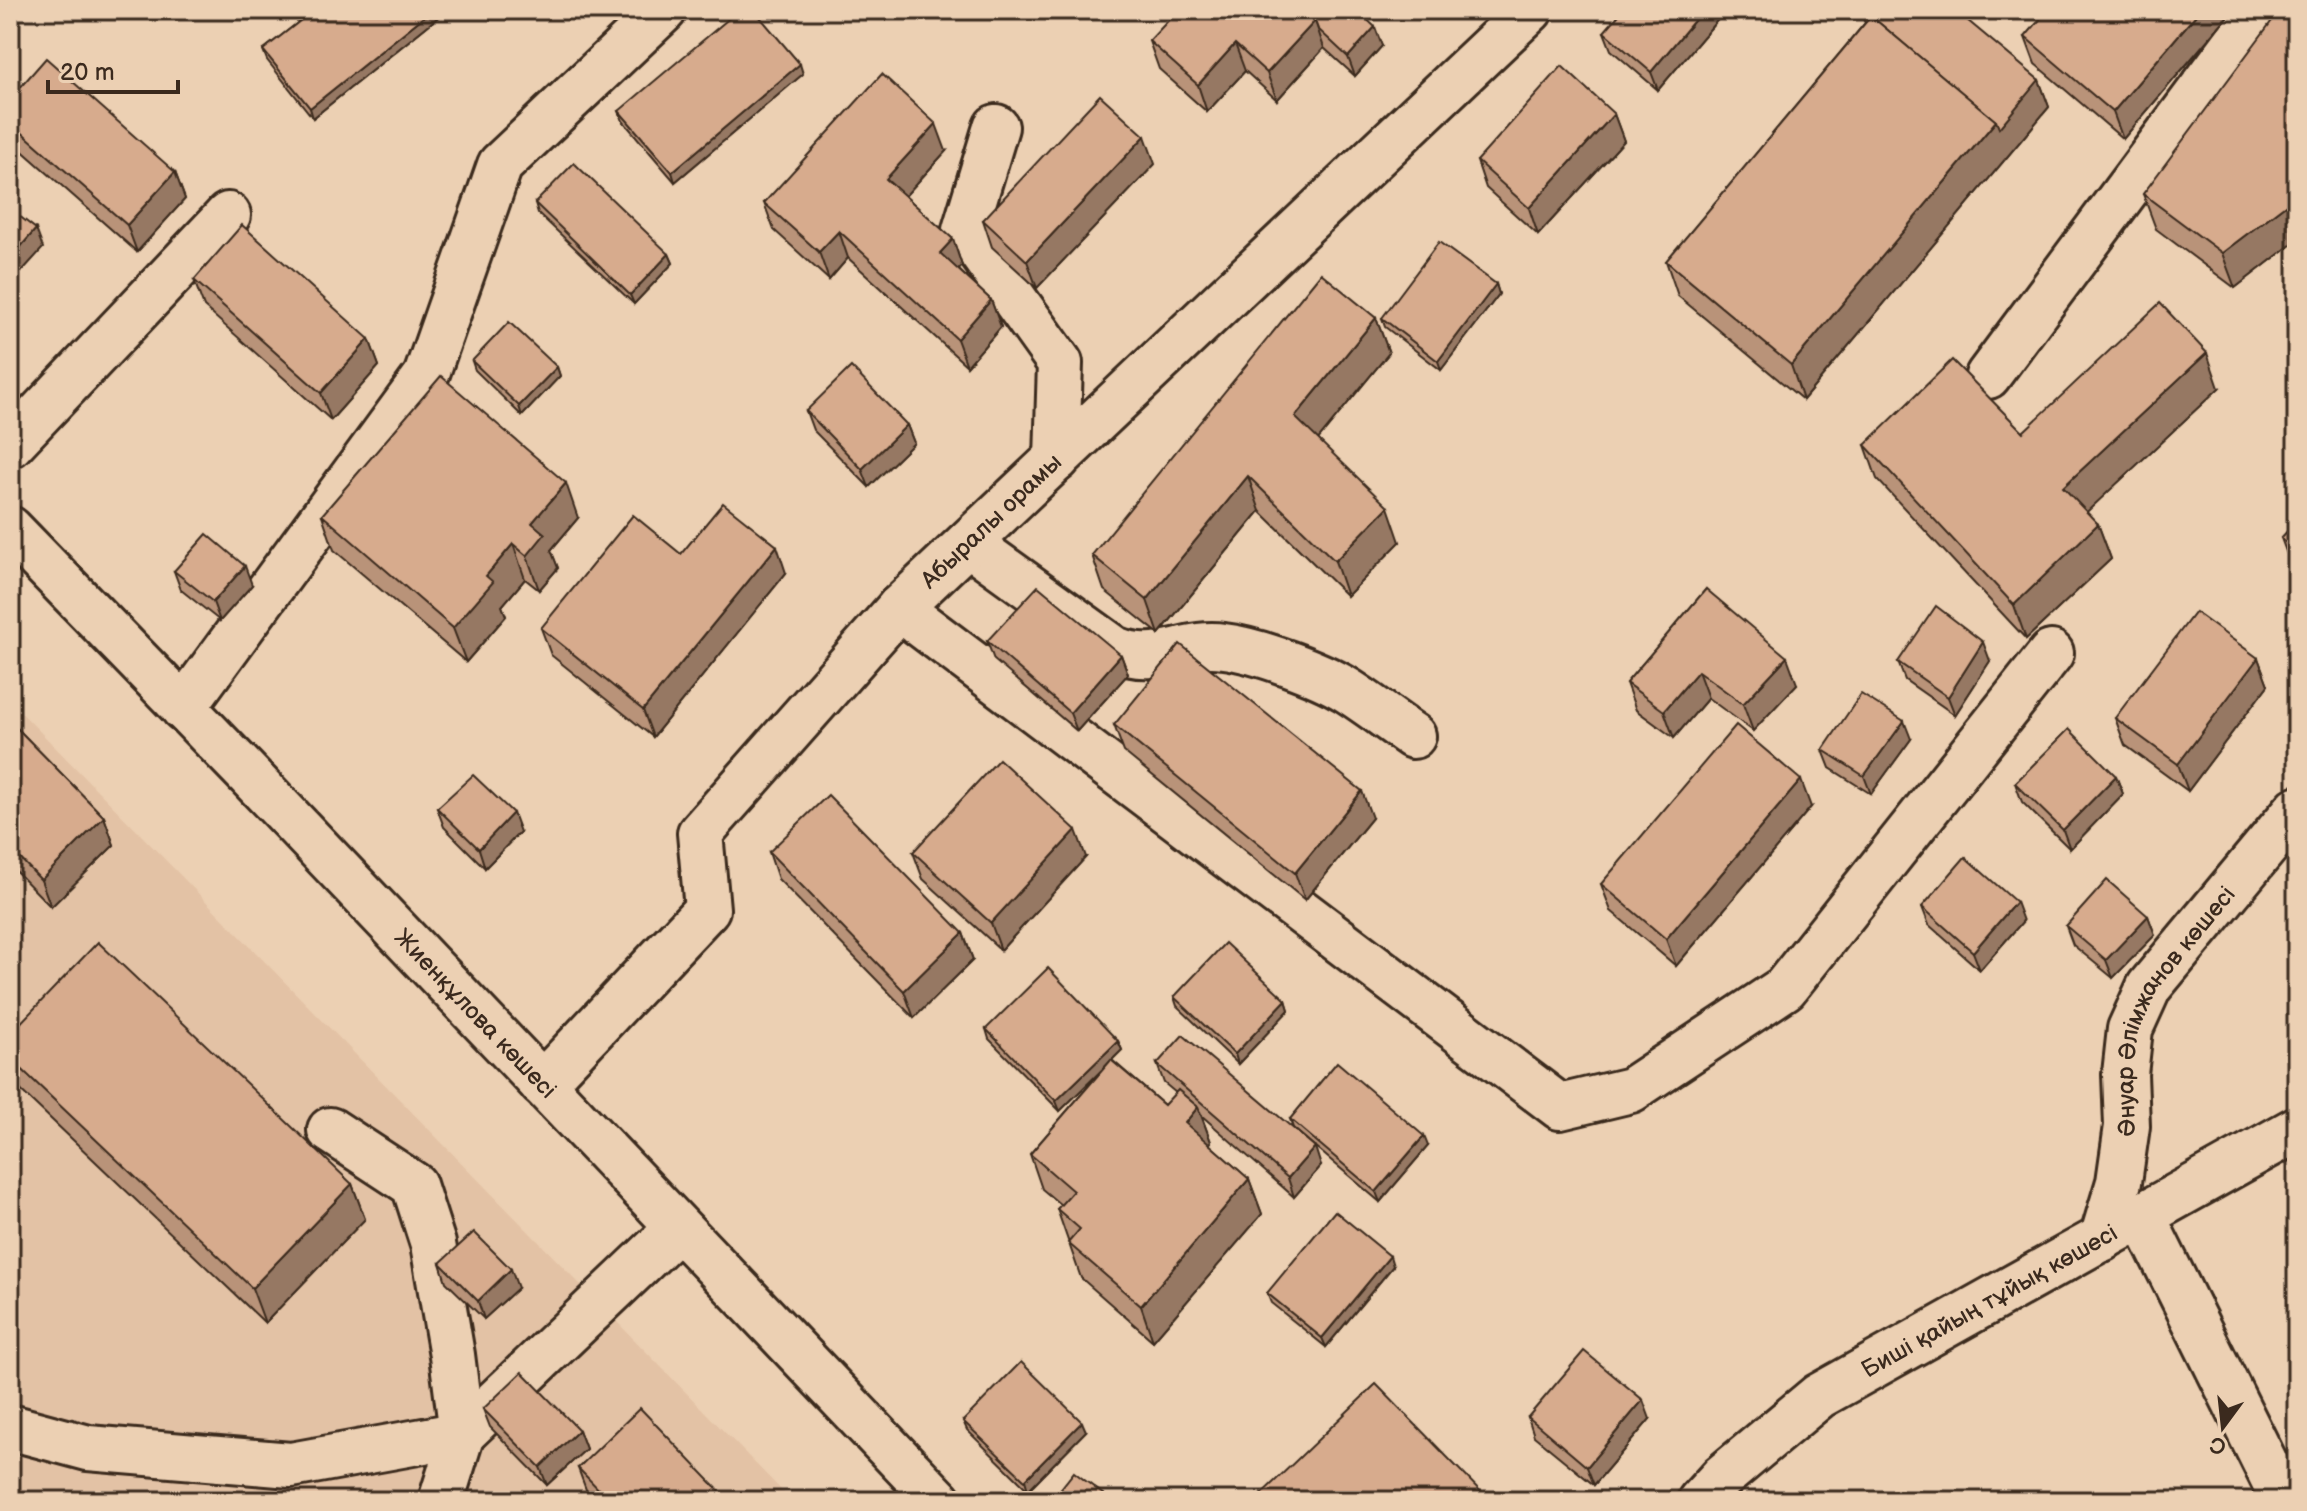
<svg xmlns="http://www.w3.org/2000/svg" width="2307" height="1511" font-family="'Balsamiq Sans',sans-serif">
<rect width="100%" height="100%" fill="#ecd0b3"/>
<filter id="ink" filterUnits="userSpaceOnUse"><feTurbulence type="fractalNoise" baseFrequency=".0125" numOctaves="2"/><feDisplacementMap in="SourceGraphic" scale="16" xChannelSelector="R" yChannelSelector="G"/><feConvolveMatrix kernelMatrix="1 2 1 2 8 2 1 2 1" color-interpolation-filters="sRGB"/></filter>
<g filter="url(#ink)">
<polygon fill="#e3c2a5" points="10,701 792,1501 10,1501"/>
<g fill="none" stroke-linecap="round" stroke-linejoin="round">
<g stroke="#3b2a1e" stroke-width="50">
<g id="minor">
<polyline points="996,127 965,230 1060,363 1057,459"/>
<polyline points="1988,376 2260,10"/>
<polyline points="10,445 228,215"/>
<path id="s1" d="M10,529L244,770L939,1501"/>
<path d="M968,543L1115,649C1159,667 1183,640 1224,646C1257,650 1319,673 1347,690C1369,704 1391,721 1413,736"/>
<polyline points="899,608 1560,1107 1631,1090 1785,988 2051,653"/>
<polyline points="183,708 426,376 500,165 664,10"/>
<path id="s2" d="M542,1084L707,909L700,833L899,608L1530,10"/>
<polyline points="330,1130 414,1185 433,1244 452,1355 462,1434 441,1501"/>
<polyline points="2143,1217 2284,1501"/>
<path id="s3" d="M2102,1239L2119,1182L2127,1126L2125,1074L2130,1029L2149,987L2297,809"/>
<polyline points="10,1427 88,1448 291,1465 462,1434 678,1228"/>
<path id="s4" d="M1700,1501L1722,1477L1819,1396L2297,1129"/>
</g>
</g>
<use href="#minor" stroke="#ecd0b3" stroke-width="44"/>
</g>
<g fill="#b99379" stroke="#3b2a1e" stroke-width="2">
<polygon points="314,10 447,10 313,118 267,60 263,50"/>
<polygon points="1357,10 1382,46 1355,76 1324,48 1277,100 1245,71 1207,112 1159,69 1149,41"/>
<polygon points="1726,10 1658,90 1611,50 1604,32"/>
<polygon points="2233,10 2123,139 2035,64 2025,37"/>
<polygon points="2297,10 2297,240 2235,288 2156,229 2143,194"/>
<polygon points="1861,14 2039,80 2049,107 1803,400 1678,296 1666,261 1865,23"/>
<polygon points="803,74 675,182 623,121 619,111"/>
<polygon points="10,99 175,172 185,199 137,252 10,140"/>
<polygon points="1614,114 1624,141 1538,235 1486,188 1477,161"/>
<polygon points="946,151 905,196 953,239 962,266 959,270 991,300 1001,327 967,366 848,258 829,280 774,230 764,203"/>
<polygon points="1155,164 1037,288 992,247 983,220"/>
<polygon points="535,203 669,254 673,263 634,304 538,213"/>
<polygon points="194,280 369,339 379,366 331,420 204,307"/>
<polygon points="1496,284 1499,294 1441,370 1385,327 1382,318"/>
<polygon points="1376,318 1389,353 1318,439 1400,542 1347,596 1260,511 1159,634 1104,590 1092,555"/>
<polygon points="472,361 557,367 560,376 522,416 475,370"/>
<polygon points="2219,388 2086,512 2098,524 2111,559 2026,639 1877,479 1865,445 2023,432"/>
<polygon points="806,411 907,425 914,443 869,487 813,430"/>
<polygon points="322,515 578,518 551,550 558,568 539,590 525,579 502,606 506,616 466,662 334,550"/>
<polygon points="2297,521 2297,571 2291,565 2281,538"/>
<polygon points="681,554 786,573 653,737 551,655 541,628"/>
<polygon points="174,571 252,585 220,621 181,590"/>
<polygon points="1706,589 1797,684 1753,731 1708,698 1674,738 1636,710 1626,683"/>
<polygon points="987,641 1121,655 1128,674 1077,731 994,660"/>
<polygon points="2258,658 2268,685 2188,791 2125,745 2115,718"/>
<polygon points="1990,661 1955,715 1905,680 1898,662"/>
<polygon points="10,721 104,817 114,845 51,907 10,865"/>
<polygon points="1114,725 1372,818 1305,900 1124,752"/>
<polygon points="1911,739 1871,794 1830,768 1823,750"/>
<polygon points="2116,776 2123,794 2070,849 2022,802 2015,783"/>
<polygon points="1811,807 1676,966 1611,911 1601,884"/>
<polygon points="437,808 520,832 485,868 444,827"/>
<polygon points="769,852 963,933 973,960 914,1018 778,879"/>
<polygon points="913,852 1086,857 1001,950 923,879"/>
<polygon points="1922,907 2023,921 1980,970 1929,925"/>
<polygon points="2148,916 2155,935 2113,978 2073,945 2066,926"/>
<polygon points="1174,997 1286,1000 1289,1010 1238,1064 1177,1006"/>
<polygon points="986,1029 1118,1041 1122,1050 1112,1060 1164,1105 1176,1093 1164,1083 1157,1064 1321,1166 1294,1197 1201,1115 1211,1142 1209,1144 1249,1179 1262,1214 1153,1341 1081,1278 1057,1209 1061,1205 1042,1189 1030,1154 1104,1068 1060,1111 989,1039"/>
<polygon points="10,1034 352,1184 365,1219 265,1323 11,1081"/>
<polygon points="1290,1119 1428,1146 1380,1202 1293,1128"/>
<polygon points="440,1263 518,1288 484,1319 446,1282"/>
<polygon points="1393,1266 1326,1347 1271,1303 1267,1293"/>
<polygon points="483,1409 579,1430 586,1449 547,1485 490,1427"/>
<polygon points="1528,1417 1650,1419 1594,1485 1534,1436"/>
<polygon points="963,1421 1086,1431 1028,1490 967,1430"/>
<polygon points="578,1468 729,1501 594,1501 588,1495"/>
</g>
<g fill="#967863" stroke="#3b2a1e" stroke-width="2">
<polygon points="432,10 447,10 313,118 310,108"/>
<polygon points="1703,10 1726,10 1658,90 1651,72"/>
<polygon points="2200,10 2233,10 2123,139 2113,112"/>
<polygon points="1315,21 1324,48 1277,100 1267,73"/>
<polygon points="1375,27 1382,46 1355,76 1348,57"/>
<polygon points="1235,44 1245,71 1207,112 1198,85"/>
<polygon points="800,64 803,74 675,182 672,172"/>
<polygon points="2039,80 2049,107 1803,400 1791,365 1996,121"/>
<polygon points="1614,114 1624,141 1538,235 1529,208"/>
<polygon points="936,124 946,151 896,206 886,179"/>
<polygon points="1145,136 1155,164 1037,288 1027,261"/>
<polygon points="175,172 185,199 137,252 127,225"/>
<polygon points="2297,196 2297,240 2235,288 2222,253"/>
<polygon points="36,229 43,248 14,280 10,269 10,259"/>
<polygon points="839,231 848,258 829,280 819,252"/>
<polygon points="953,239 962,266 949,280 940,253"/>
<polygon points="669,254 673,263 634,304 630,295"/>
<polygon points="1496,284 1499,294 1441,370 1438,361"/>
<polygon points="991,300 1001,327 967,366 957,339"/>
<polygon points="1376,318 1389,353 1308,452 1295,417"/>
<polygon points="369,339 379,366 331,420 321,393"/>
<polygon points="2207,353 2219,388 2076,522 2063,487"/>
<polygon points="557,367 560,376 522,416 519,406"/>
<polygon points="907,425 914,443 869,487 862,469"/>
<polygon points="1248,476 1260,511 1159,634 1147,600"/>
<polygon points="566,483 578,518 551,550 558,568 539,590 527,556 532,523"/>
<polygon points="1388,507 1400,542 1347,596 1335,561"/>
<polygon points="2098,524 2111,559 2026,639 2014,605"/>
<polygon points="513,544 525,579 502,606 506,616 466,662 453,628 486,576"/>
<polygon points="777,546 786,573 653,737 643,710"/>
<polygon points="245,566 252,585 220,621 213,602"/>
<polygon points="1983,642 1990,661 1955,715 1948,697"/>
<polygon points="1121,655 1128,674 1077,731 1070,713"/>
<polygon points="1787,657 1797,684 1753,731 1743,704"/>
<polygon points="2258,658 2268,685 2188,791 2178,764"/>
<polygon points="1698,671 1708,698 1674,738 1664,711"/>
<polygon points="1904,721 1911,739 1871,794 1864,776"/>
<polygon points="2116,776 2123,794 2070,849 2063,830"/>
<polygon points="1801,780 1811,807 1676,966 1666,939"/>
<polygon points="1362,791 1372,818 1305,900 1295,873"/>
<polygon points="513,813 520,832 485,868 479,849"/>
<polygon points="104,817 114,845 51,907 41,880"/>
<polygon points="1076,830 1086,857 1001,950 991,923"/>
<polygon points="2016,902 2023,921 1980,970 1973,952"/>
<polygon points="2148,916 2155,935 2113,978 2106,960"/>
<polygon points="963,933 973,960 914,1018 904,991"/>
<polygon points="1286,1000 1289,1010 1238,1064 1235,1054"/>
<polygon points="1118,1041 1122,1050 1060,1111 1056,1101"/>
<polygon points="1198,1107 1211,1142 1198,1158 1185,1123"/>
<polygon points="1424,1136 1428,1146 1380,1202 1376,1192"/>
<polygon points="1315,1147 1321,1166 1294,1197 1288,1178"/>
<polygon points="1249,1179 1262,1214 1153,1341 1141,1306"/>
<polygon points="352,1184 365,1219 265,1323 252,1288"/>
<polygon points="1390,1256 1393,1266 1326,1347 1322,1338"/>
<polygon points="511,1269 518,1288 484,1319 478,1301"/>
<polygon points="1643,1400 1650,1419 1594,1485 1587,1467"/>
<polygon points="1082,1422 1086,1431 1028,1490 1025,1480"/>
<polygon points="579,1430 586,1449 547,1485 540,1467"/>
</g>
<g fill="#d7ab8d" stroke="#3b2a1e" stroke-width="2">
<polygon points="314,10 432,10 310,108 263,50"/>
<polygon points="739,10 754,10 800,64 672,172 619,111"/>
<polygon points="1178,10 1303,10 1315,21 1267,73 1235,44 1198,85 1149,41"/>
<polygon points="1303,10 1357,10 1375,27 1348,57 1318,29 1315,21"/>
<polygon points="1623,10 1703,10 1651,72 1604,32"/>
<polygon points="1864,10 1955,10 2039,80 1999,128 1996,121 1871,16 1868,20 1861,14"/>
<polygon points="2048,10 2200,10 2113,112 2025,37"/>
<polygon points="2280,10 2297,10 2297,196 2222,253 2143,194"/>
<polygon points="1871,16 1996,121 1791,365 1666,261"/>
<polygon points="46,58 175,172 127,225 10,122 10,99"/>
<polygon points="1562,66 1614,114 1529,208 1477,161"/>
<polygon points="882,74 936,124 886,179 953,239 940,253 991,300 957,339 839,231 819,252 764,203"/>
<polygon points="1100,95 1145,136 1027,261 983,220"/>
<polygon points="574,163 669,254 630,295 535,203"/>
<polygon points="10,209 36,229 10,259"/>
<polygon points="242,225 369,339 321,393 194,280"/>
<polygon points="1439,242 1496,284 1438,361 1382,318"/>
<polygon points="1321,273 1376,318 1295,417 1388,507 1335,561 1248,476 1147,600 1092,555"/>
<polygon points="2160,303 2207,353 2063,487 2098,524 2014,605 1865,445 1952,360 2023,432"/>
<polygon points="509,322 557,367 519,406 472,361"/>
<polygon points="851,367 907,425 862,469 806,411"/>
<polygon points="441,376 566,483 532,523 545,534 527,556 513,544 486,576 493,582 453,628 322,515"/>
<polygon points="723,503 777,546 643,710 541,628 633,515 681,554"/>
<polygon points="2297,521 2297,553 2281,538"/>
<polygon points="207,534 245,566 213,602 174,571"/>
<polygon points="1038,586 1121,655 1070,713 987,641"/>
<polygon points="1706,589 1787,657 1743,704 1698,671 1664,711 1626,683"/>
<polygon points="1936,606 1983,642 1948,697 1898,662"/>
<polygon points="2195,612 2258,658 2178,764 2115,718"/>
<polygon points="1180,644 1362,791 1295,873 1114,725"/>
<polygon points="1861,694 1904,721 1864,776 1823,750"/>
<polygon points="10,721 104,817 41,880 10,848"/>
<polygon points="1736,725 1801,780 1666,939 1601,884"/>
<polygon points="2069,729 2116,776 2063,830 2015,783"/>
<polygon points="999,759 1076,830 991,923 913,852"/>
<polygon points="473,775 513,813 479,849 437,808"/>
<polygon points="828,795 963,933 904,991 769,852"/>
<polygon points="1965,857 2016,902 1973,952 1922,907"/>
<polygon points="2107,880 2148,916 2106,960 2066,926"/>
<polygon points="98,942 352,1184 252,1288 10,1058 10,1034"/>
<polygon points="1225,943 1286,1000 1235,1054 1174,997"/>
<polygon points="1048,968 1118,1041 1056,1101 986,1029"/>
<polygon points="1183,1035 1315,1147 1288,1178 1157,1064"/>
<polygon points="1111,1060 1164,1105 1178,1090 1198,1107 1185,1123 1249,1179 1141,1306 1068,1243 1080,1229 1057,1209 1073,1191 1030,1154"/>
<polygon points="1337,1062 1424,1136 1376,1192 1290,1119"/>
<polygon points="1335,1211 1390,1256 1322,1338 1267,1293"/>
<polygon points="474,1232 511,1269 478,1301 440,1263"/>
<polygon points="1584,1351 1643,1400 1587,1467 1528,1417"/>
<polygon points="1021,1362 1082,1422 1025,1480 963,1421"/>
<polygon points="522,1372 579,1430 540,1467 483,1409"/>
<polygon points="1376,1384 1490,1501 1254,1501"/>
<polygon points="640,1408 729,1501 610,1501 578,1468"/>
<polygon points="2297,1410 2297,1423 2291,1413"/>
<polygon points="1074,1472 1112,1501 1051,1501"/>
<polygon points="1892,1493 1897,1501 1880,1501"/>
</g>
</g>
<g text-anchor="middle" dominant-baseline="central" stroke-width="8" stroke-linejoin="round" paint-order="stroke">
<g font-size="24" fill="#3b2a1e" stroke="#ecd0b3">
<text stroke="none"><textPath href="#s2" startOffset="744">Абыралы орамы</textPath></text>
<text stroke="none"><textPath href="#s1" startOffset="672">Жиенқұлова көшесі</textPath></text>
<text stroke="none"><textPath href="#s3" startOffset="246">Әнуар Әлімжанов көшесі</textPath></text>
<text stroke="none"><textPath href="#s4" startOffset="354">Биші қайың тұйық көшесі</textPath></text>
</g>
</g>
<rect width="2307" height="1511" fill="none" stroke="#ecd0b3" stroke-width="40"/>
<rect x="20" y="20" width="2267" height="1471" fill="none" stroke="#3b2a1e" stroke-width="3" filter="url(#ink)"/>
<g transform="translate(2223 1427) rotate(195)" stroke="#ecd0b3" stroke-width="6" paint-order="stroke">
<path d="M0-6L14 30L0 20L-14 30Z" fill="#3b2a1e"/>
<text y="-12" font-size="22" font-weight="bold" text-anchor="middle" fill="#3b2a1e">С</text>
</g>
<path d="M48 80v12h130v-12" fill="none" stroke="#3b2a1e" stroke-width="4"/>
<text x="60" y="80" font-size="24" fill="#3b2a1e" stroke="#ecd0b3" stroke-width="6" paint-order="stroke">20 m</text>
</svg>
